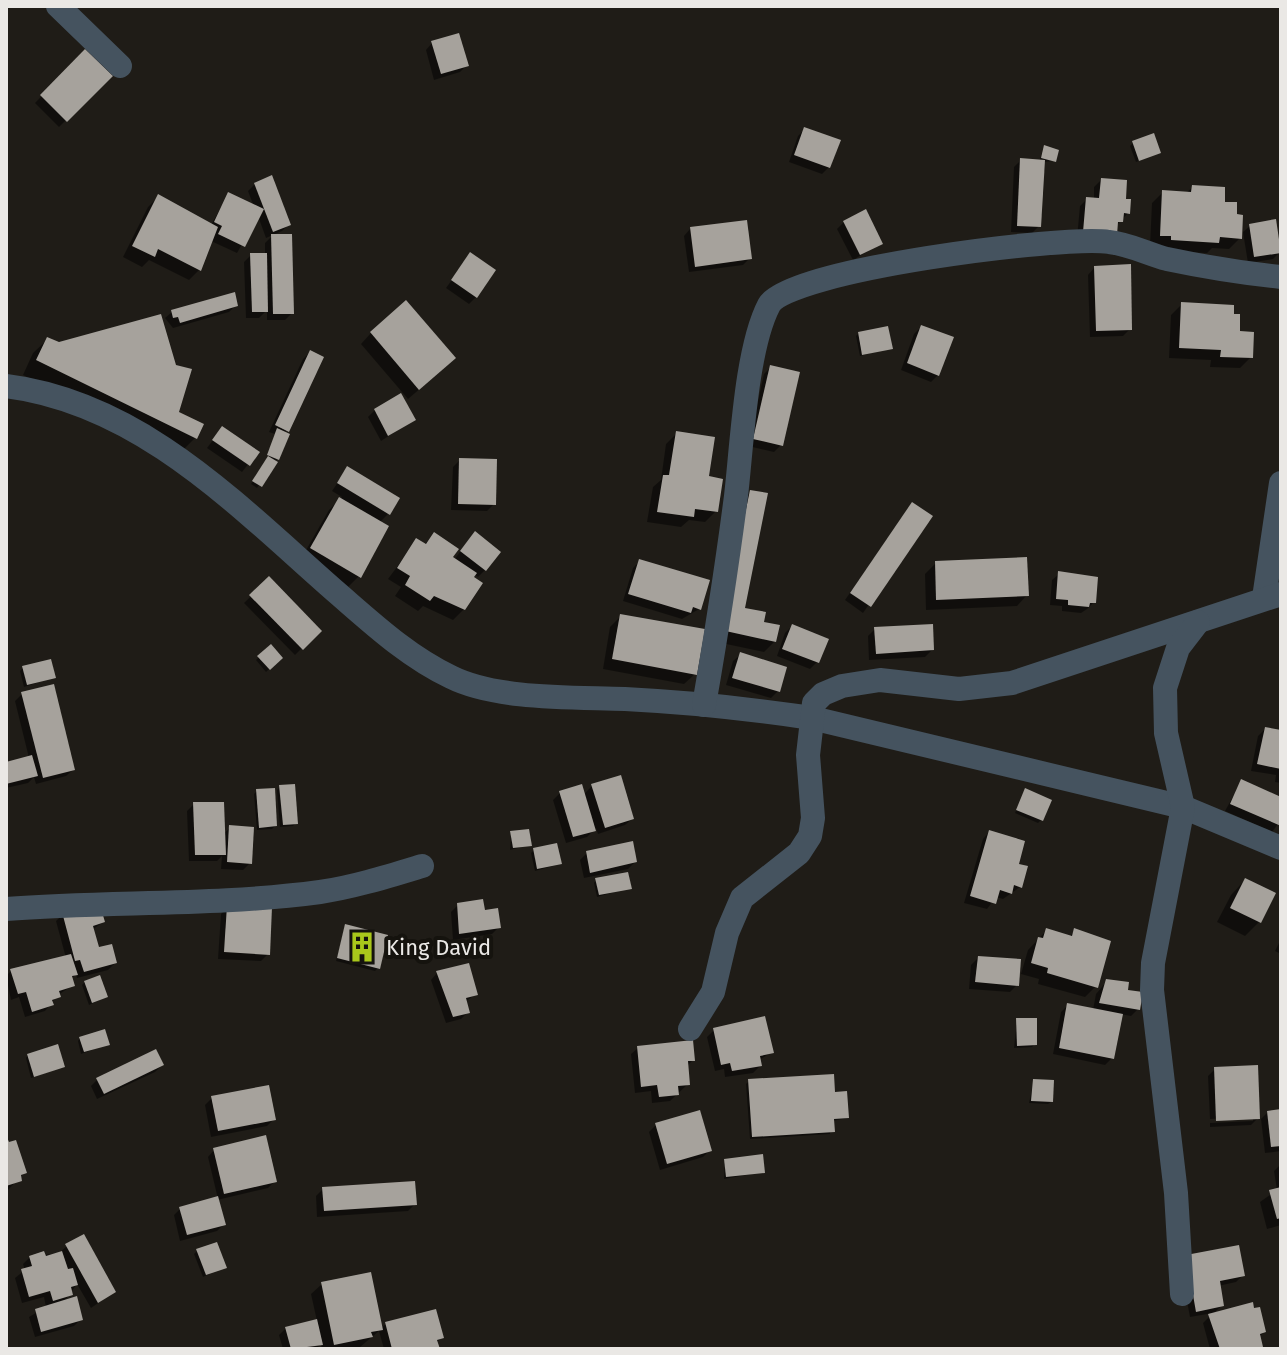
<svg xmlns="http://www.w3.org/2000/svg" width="1287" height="1355" font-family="'Fira Sans',sans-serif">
<rect width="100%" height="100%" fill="#1f1c17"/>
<g fill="#0007">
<polygon points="432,43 467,65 460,72 434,80 426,50"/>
<polygon points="85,51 110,76 59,127 35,103"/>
<polygon points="805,129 829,167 822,174 789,162 798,136"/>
<polygon points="1133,143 1159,153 1136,162 1130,146"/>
<polygon points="1044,148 1054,161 1042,162 1039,226 1032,233 1011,232 1014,167 1021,160 1039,162"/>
<polygon points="1101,180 1124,201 1128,213 1116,226 1077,238 1080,206 1087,199 1094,199 1094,187"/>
<polygon points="255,184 289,224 282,231 266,238 258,216 237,253 211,241 200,269 189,280 149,260 142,267 123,257 148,207 158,197 211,225 229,194 254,207 248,191"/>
<polygon points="1193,187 1222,203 1240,238 1229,249 1212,248 1207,253 1161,251 1150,246 1152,203 1163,192 1186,193"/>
<polygon points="844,222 881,243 853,260 837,229"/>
<polygon points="1250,226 1280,252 1273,259 1248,263 1243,232"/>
<polygon points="690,229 750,258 743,265 689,272 684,236"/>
<polygon points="272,236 292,313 285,320 267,320 267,310 259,318 246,318 244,262 251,255 265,255 265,243"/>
<polygon points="470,255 476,297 469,304 446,288"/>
<polygon points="1094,268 1130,329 1123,336 1090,337 1088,275"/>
<polygon points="1182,304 1237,333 1251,357 1240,368 1210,367 1211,360 1169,358 1171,315"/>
<polygon points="236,305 229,312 173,328 165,318 172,312"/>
<polygon points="921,327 938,375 931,382 901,370 914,334"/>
<polygon points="371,333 443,369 408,399 361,344"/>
<polygon points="859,333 891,348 860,356 856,336"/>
<polygon points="48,339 176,413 195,438 181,452 23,375 33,353"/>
<polygon points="310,352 277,459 257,488 251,484 268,459 275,434 269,432 303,359"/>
<polygon points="771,367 781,445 774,452 748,446 764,374"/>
<polygon points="375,410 413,420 381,441 368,417"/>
<polygon points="677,433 707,478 716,511 705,522 689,520 681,527 647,522 653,487 661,480 666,444"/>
<polygon points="216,436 257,453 242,472 207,448"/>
<polygon points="460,460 494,504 487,511 451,510 453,467"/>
<polygon points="347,469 388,514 379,523 359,576 348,587 301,559 329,510 342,497 332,491"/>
<polygon points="751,492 743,609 762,624 775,641 764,652 712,641 740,503"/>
<polygon points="912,504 930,517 863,613 845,600"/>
<polygon points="434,535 454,560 468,541 485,570 478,577 474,574 464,609 453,620 423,606 418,611 395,596 401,587 388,579 417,540 424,545"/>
<polygon points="640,561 699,609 682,619 623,601 633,568"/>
<polygon points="936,563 1027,595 1017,606 926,610 925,574"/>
<polygon points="1059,574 1094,602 1087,609 1081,613 1062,611 1062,606 1050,605 1052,580"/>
<polygon points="269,579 319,631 295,655 244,603"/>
<polygon points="621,616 695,674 684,684 603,669 610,627"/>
<polygon points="792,626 817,662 810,669 777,656 785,633"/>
<polygon points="875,629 932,650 925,657 869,660 868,636"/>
<polygon points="270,647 281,658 266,672 256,660"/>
<polygon points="740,655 778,691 771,698 726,685 733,661"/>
<polygon points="23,668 54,677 24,687 20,671"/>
<polygon points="22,694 73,770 66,776 36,784 34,777 28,783 6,788 6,764 29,758 15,701"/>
<polygon points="1265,729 1281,732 1281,783 1275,782 1276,775 1251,771 1258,736"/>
<polygon points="1241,782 1281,799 1281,820 1272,832 1225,811"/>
<polygon points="592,786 632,819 625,825 598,834 596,828 587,837 566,843 553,800 560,793 583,795"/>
<polygon points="280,787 296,823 293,826 280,827 277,790"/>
<polygon points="1026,790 1041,820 1038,823 1015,813"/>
<polygon points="257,791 275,826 272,829 257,830 254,794"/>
<polygon points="194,804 223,834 230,828 250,863 243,870 221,869 222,856 217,861 189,861 187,811"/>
<polygon points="989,832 1017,865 1020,887 1003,899 996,897 987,909 964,903 983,839"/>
<polygon points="511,833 530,845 510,850"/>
<polygon points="534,850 560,864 535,871 531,853"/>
<polygon points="587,853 635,862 628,869 584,878 580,860"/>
<polygon points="596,880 629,888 597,897 594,883"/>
<polygon points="1245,880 1259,922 1245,936 1217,922 1231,895"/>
<polygon points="458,905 483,912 499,927 492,934 453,940 451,912"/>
<polygon points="228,907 268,954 261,961 218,959 221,914"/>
<polygon points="63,914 103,922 92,930 97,949 115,963 108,970 77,978 76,974 71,979 73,985 58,995 45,1011 25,1017 19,997 11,1000 6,976 11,971 66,958 56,921"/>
<polygon points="346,927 378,968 375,971 336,961"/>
<polygon points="1046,931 1069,937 1075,931 1096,986 1085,997 1038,984 1039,979 1021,974 1028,950"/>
<polygon points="1281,939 1281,954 1275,951"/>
<polygon points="978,958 1017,985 1010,992 969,989 971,965"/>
<polygon points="437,973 476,994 465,1002 468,1012 461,1019 446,1023 431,980"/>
<polygon points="1107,981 1126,992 1138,1009 1131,1016 1120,1014 1112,1058 1105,1065 1053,1054 1061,1012 1068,1005 1093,1010 1096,994"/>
<polygon points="85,982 106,997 89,1005 82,985"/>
<polygon points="1017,1020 1035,1044 1032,1047 1014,1048"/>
<polygon points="714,1030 772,1052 759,1060 760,1066 753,1073 725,1077 724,1069 715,1071 707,1037"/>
<polygon points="80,1038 108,1044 81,1054 78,1041"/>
<polygon points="638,1048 693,1060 687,1066 688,1084 670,1101 652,1103 651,1091 635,1093 631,1054"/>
<polygon points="28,1055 63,1067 31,1078 26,1058"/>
<polygon points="162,1065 155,1072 97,1099 91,1086 98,1079"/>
<polygon points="1215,1069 1258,1118 1251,1125 1210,1127 1210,1123 1253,1121 1253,1117 1210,1119 1208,1076"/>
<polygon points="749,1081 833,1094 847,1118 832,1121 830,1134 750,1139 746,1084"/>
<polygon points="1034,1081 1051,1102 1048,1104 1029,1103"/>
<polygon points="212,1098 274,1119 267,1126 211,1137 205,1105"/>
<polygon points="1281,1111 1281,1151 1265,1153 1261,1119 1267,1113"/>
<polygon points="656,1125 710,1150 703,1157 660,1170 649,1132"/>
<polygon points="6,1140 24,1173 6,1192"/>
<polygon points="214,1150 275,1181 268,1188 217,1200 224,1224 217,1231 180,1241 174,1215 180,1209 218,1199 208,1157"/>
<polygon points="725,1161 763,1172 724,1179"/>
<polygon points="1281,1164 1281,1225 1267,1229 1260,1202 1277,1190 1274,1171"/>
<polygon points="323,1189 415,1204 408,1211 317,1217 316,1196"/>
<polygon points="67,1246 114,1292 91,1308 77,1284 63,1303 81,1319 74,1326 35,1337 29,1317 46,1307 44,1297 22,1303 15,1278 25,1270 23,1264 30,1257 59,1253"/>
<polygon points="197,1251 224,1267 203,1277 194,1254"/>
<polygon points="1180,1264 1243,1275 1236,1282 1218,1286 1222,1305 1212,1315 1264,1332 1258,1338 1258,1349 1210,1349 1203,1323 1213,1313 1190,1317"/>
<polygon points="322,1284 381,1328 386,1324 442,1337 436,1343 438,1349 384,1349 379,1331 360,1347 351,1349 322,1349 321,1344 316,1349 283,1349 279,1335 286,1328 317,1321 311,1294"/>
</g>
<g fill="#a6a29c">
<polygon points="459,33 469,66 441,74 431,41"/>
<polygon points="85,49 113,76 67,122 40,95"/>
<polygon points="804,127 841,140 830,168 794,155"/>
<polygon points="1154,133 1161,153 1139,161 1132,141"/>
<polygon points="1044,145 1059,150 1056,162 1041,158"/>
<polygon points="1020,158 1045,160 1041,227 1017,226"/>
<polygon points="272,175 291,225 273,232 254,183"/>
<polygon points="1101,178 1127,180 1126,199 1131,199 1130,214 1124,213 1123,222 1118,222 1117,235 1083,232 1086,197 1099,198"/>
<polygon points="1192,185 1225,187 1225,202 1237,202 1237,214 1243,215 1242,239 1220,237 1219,243 1171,240 1171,236 1160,236 1162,190 1191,192"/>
<polygon points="228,192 264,209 245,247 218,234 222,226 214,222"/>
<polygon points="158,194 218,227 201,271 158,249 155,257 132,246"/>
<polygon points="866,209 883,244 860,255 843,221"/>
<polygon points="1276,219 1281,253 1254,257 1249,224"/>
<polygon points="747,220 752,259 695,267 690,227"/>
<polygon points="271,234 292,234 294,314 273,314"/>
<polygon points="470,252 496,270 477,298 451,280"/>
<polygon points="250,253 267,253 268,312 252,312"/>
<polygon points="1131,264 1132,330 1096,331 1094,266"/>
<polygon points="235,292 238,306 180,323 178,317 173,318 171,310"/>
<polygon points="406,300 456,358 419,390 370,332"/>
<polygon points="1181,302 1234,305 1234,314 1240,314 1240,331 1254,332 1253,358 1220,357 1221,350 1179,348"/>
<polygon points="161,314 176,365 192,369 179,412 204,424 197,439 36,360 47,337 59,342"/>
<polygon points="921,325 954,337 939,376 907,363"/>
<polygon points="888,326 893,349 862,355 858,332"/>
<polygon points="310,350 324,357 289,432 275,425"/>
<polygon points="770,365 800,372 783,446 753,439"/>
<polygon points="401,393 416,420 388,436 374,409"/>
<polygon points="222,426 260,452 250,466 212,440"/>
<polygon points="277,428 290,434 279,460 267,455"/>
<polygon points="676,431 715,437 709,476 723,479 718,512 695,509 694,517 657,512 663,475 669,475"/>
<polygon points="268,456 278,462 262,487 252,481"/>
<polygon points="459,458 497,459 496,505 458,504"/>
<polygon points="347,466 400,498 390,515 337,483"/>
<polygon points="750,490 768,493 745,608 766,612 764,622 780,625 776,642 721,630"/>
<polygon points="339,497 389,526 361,578 310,548"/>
<polygon points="912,502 933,516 871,607 850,593"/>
<polygon points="475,531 501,552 486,571 460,551"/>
<polygon points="434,532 459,549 453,557 477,573 474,577 483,583 465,610 434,596 430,601 405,585 410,576 397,568 416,538 426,544"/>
<polygon points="1027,557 1029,596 936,600 935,561"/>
<polygon points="639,559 710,580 701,610 693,607 691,613 628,594"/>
<polygon points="1058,571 1098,577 1096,603 1090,603 1089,607 1068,605 1068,600 1056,599"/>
<polygon points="269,576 322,631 303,650 249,595"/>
<polygon points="620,614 705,629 697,675 612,659"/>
<polygon points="792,624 829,639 819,663 782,649"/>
<polygon points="933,624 934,650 876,654 874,627"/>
<polygon points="271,644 283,658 270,670 257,656"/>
<polygon points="740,652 787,667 780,692 732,678"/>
<polygon points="51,659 56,678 27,685 22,666"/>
<polygon points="54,684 75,770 43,778 21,692"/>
<polygon points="1265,727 1281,730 1281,769 1257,764"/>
<polygon points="32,755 38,776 6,784 6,762"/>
<polygon points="621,775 634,819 605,828 591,784"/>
<polygon points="1241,779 1281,797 1281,826 1230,804"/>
<polygon points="295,784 298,824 283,825 279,785"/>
<polygon points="582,784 596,831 573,837 559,791"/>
<polygon points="275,788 277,826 259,828 256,789"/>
<polygon points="1025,788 1052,800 1043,821 1016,810"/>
<polygon points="193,802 224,802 226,855 195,855"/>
<polygon points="229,825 254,827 252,864 227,862"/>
<polygon points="529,829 532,846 513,848 510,831"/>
<polygon points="989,830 1025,841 1019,864 1028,866 1022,888 1014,885 1012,894 1000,890 996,904 970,896"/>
<polygon points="633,841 637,862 590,873 586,851"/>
<polygon points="557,843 562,864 537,869 533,848"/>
<polygon points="628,872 632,889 599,895 595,878"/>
<polygon points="1245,878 1276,893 1261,923 1230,908"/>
<polygon points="483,899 485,910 498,908 501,928 459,934 457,903"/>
<polygon points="99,902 105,922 93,926 99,947 112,944 117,963 84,972 80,960 75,961 62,912"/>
<polygon points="227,905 272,907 270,955 224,952"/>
<polygon points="345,924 388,935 380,969 337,958"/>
<polygon points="1046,928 1072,936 1074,928 1111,941 1098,988 1047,973 1048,968 1031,963 1038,937 1043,938"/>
<polygon points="71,954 78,975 72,976 75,986 59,991 61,997 52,1000 54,1005 32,1012 26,992 18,994 10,969"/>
<polygon points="978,956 1021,959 1019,986 975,982"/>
<polygon points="469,963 478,995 466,998 470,1013 453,1017 436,971"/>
<polygon points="100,975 108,997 92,1003 84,981"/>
<polygon points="1106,979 1129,982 1128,990 1143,992 1140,1010 1099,1003"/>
<polygon points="1067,1003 1123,1014 1114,1059 1059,1048"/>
<polygon points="765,1016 774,1053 760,1056 762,1066 732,1071 730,1063 721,1065 713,1028"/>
<polygon points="1016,1018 1037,1018 1037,1045 1017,1046"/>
<polygon points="105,1029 110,1045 84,1052 79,1037"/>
<polygon points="693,1040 695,1061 688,1061 690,1085 678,1086 679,1095 659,1097 657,1085 641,1087 637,1046"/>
<polygon points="58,1044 65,1067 34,1077 27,1054"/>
<polygon points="156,1049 164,1065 104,1094 96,1078"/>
<polygon points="1258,1065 1260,1119 1216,1121 1214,1067"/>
<polygon points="834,1074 835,1092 847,1091 849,1118 834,1119 835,1132 752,1137 748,1079"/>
<polygon points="1033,1079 1054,1080 1053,1102 1031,1101"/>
<polygon points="269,1085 276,1120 218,1131 211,1096"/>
<polygon points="1281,1109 1281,1146 1271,1147 1267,1111"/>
<polygon points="700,1110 712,1151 667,1164 655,1123"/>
<polygon points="6,1135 9,1142 16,1140 27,1173 21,1175 22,1181 6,1186"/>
<polygon points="266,1135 277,1182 224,1194 213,1148"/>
<polygon points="763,1154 765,1173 726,1177 724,1159"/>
<polygon points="415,1181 417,1205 324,1211 322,1187"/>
<polygon points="1281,1187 1281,1218 1277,1219 1269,1190"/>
<polygon points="218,1196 226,1225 187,1235 179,1207"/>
<polygon points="84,1234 116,1292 98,1303 65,1244"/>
<polygon points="217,1242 227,1268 206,1275 196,1249"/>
<polygon points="1239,1245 1245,1276 1220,1281 1224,1306 1196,1312 1186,1255"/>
<polygon points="44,1251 46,1256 62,1251 68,1269 73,1268 78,1285 71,1287 73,1295 53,1301 50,1291 29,1297 21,1269 32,1266 29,1256"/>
<polygon points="371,1272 383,1330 371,1332 373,1337 334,1345 321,1282"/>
<polygon points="77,1296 83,1320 41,1332 35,1309"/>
<polygon points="1253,1302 1254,1308 1260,1307 1266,1332 1260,1334 1263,1347 1220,1349 1208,1314"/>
<polygon points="436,1309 444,1338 437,1340 440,1349 392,1349 385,1322"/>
<polygon points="317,1319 323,1345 291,1349 285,1327"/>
</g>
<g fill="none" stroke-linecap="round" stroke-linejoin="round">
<g stroke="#45535f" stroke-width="24">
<polyline points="58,6 120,66"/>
<path d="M6,386C141,403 238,506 335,591C372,623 407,656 451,677C497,700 574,697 625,699C688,702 750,709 812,718L1183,807L1281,848"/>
<polyline points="1264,598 1281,483"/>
<path d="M704,705C716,636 727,566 736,496C742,445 746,349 769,305C787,270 1063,235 1109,242C1129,244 1148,254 1167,259C1205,267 1243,273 1281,277"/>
<path d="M6,909C111,901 216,906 320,892C354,887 389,876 422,866"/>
<polyline points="690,1029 713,992 727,933 742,898 799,853 810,836 813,818 808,755 814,703 823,694 842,686 880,680 959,689 1012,683 1281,594"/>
<polyline points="1182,1294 1176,1193 1152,990 1153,963 1183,807 1166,733 1165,688 1178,648 1198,622"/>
</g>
</g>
<defs>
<g id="building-bare" transform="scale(2.4)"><path d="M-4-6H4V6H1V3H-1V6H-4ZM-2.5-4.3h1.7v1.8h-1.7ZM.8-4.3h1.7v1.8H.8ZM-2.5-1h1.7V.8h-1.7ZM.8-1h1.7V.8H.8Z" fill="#a9c71b" stroke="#15130e" stroke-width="2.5" paint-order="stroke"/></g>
</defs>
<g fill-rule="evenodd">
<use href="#building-bare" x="362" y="947"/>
</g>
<g text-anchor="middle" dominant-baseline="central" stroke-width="8" stroke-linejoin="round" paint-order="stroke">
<g font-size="22" fill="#eae8e5" stroke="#15130e" text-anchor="start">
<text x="386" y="947">King David</text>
</g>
</g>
<rect width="1287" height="1355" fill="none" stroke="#eae8e5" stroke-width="16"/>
</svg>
